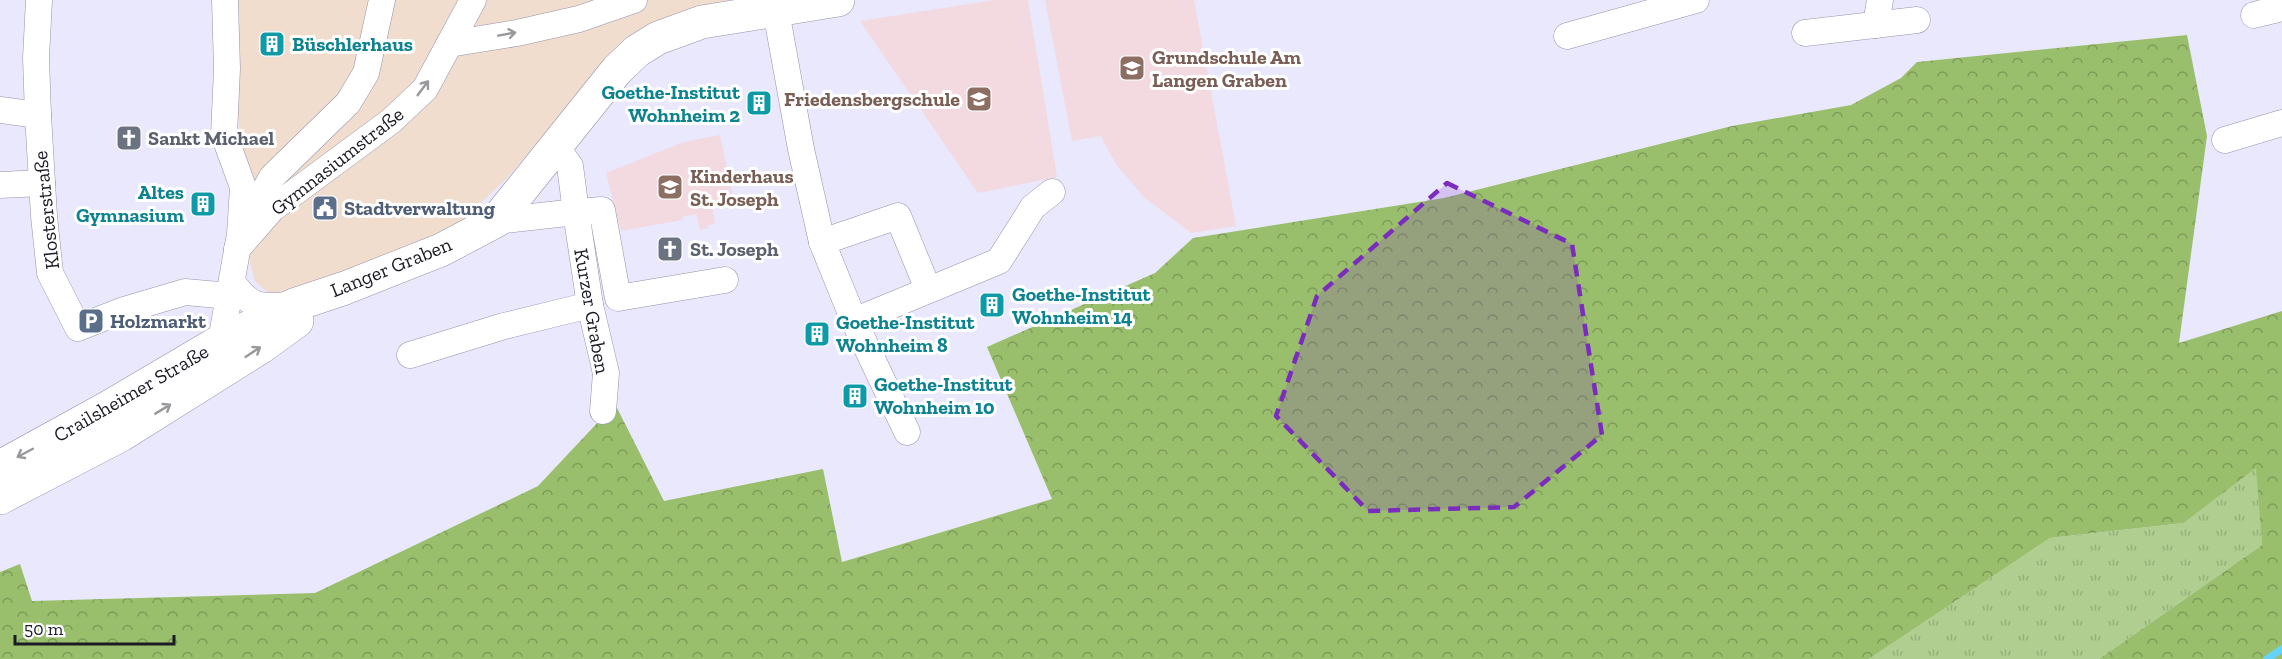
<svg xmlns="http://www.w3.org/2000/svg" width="2282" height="659" font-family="'Zilla Slab',serif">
<defs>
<pattern id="grass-tufts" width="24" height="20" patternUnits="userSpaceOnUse" patternTransform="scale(1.5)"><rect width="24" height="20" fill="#b0ce8f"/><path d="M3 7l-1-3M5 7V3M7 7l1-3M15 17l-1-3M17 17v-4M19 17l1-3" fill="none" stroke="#97b07b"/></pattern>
<pattern id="forest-crowns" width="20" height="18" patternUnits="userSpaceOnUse" patternTransform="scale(1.5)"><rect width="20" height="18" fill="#9abf6c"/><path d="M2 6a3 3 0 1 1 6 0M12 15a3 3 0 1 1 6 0" fill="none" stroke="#7d9a59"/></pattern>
</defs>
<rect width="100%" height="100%" fill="#eae8fd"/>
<polygon fill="#f0ddcd" points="229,0 730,0 625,40 505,180 459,223 384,259 273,297 255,281 250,263"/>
<g fill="#f3d9e0">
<polygon points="995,0 1028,0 1057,177 978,193 860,21"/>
<polygon points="1045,0 1194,0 1236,226 1191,233 1144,197 1116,164 1101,136 1072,141"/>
<polygon points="720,135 734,202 712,206 715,224 708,225 708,228 700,230 696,214 682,217 682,220 621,231 606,173 684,142"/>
</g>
<polygon fill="url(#grass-tufts)" points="2257,467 2262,545 2099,659 1869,659 2050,538 2184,523"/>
<polygon fill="url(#forest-crowns)" points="2187,35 2207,136 2179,343 2282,311 2282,659 2099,659 2262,545 2256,468 2184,523 2050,538 1869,659 0,659 0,572 20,564 32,601 315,593 538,486 615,404 664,501 823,469 842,562 1052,499 987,347 1155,273 1193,238 1444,198 1732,126 1851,105 1901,78 1917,62"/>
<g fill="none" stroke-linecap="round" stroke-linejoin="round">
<polyline stroke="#65d3fe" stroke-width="7" points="2267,659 2282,649"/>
<g stroke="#9592ab" stroke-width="27">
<g id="minor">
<polyline points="39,0 36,58 38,115 44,216 50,273 78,328 121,311 185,292 230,296"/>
<polyline points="774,0 801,149 822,242 854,321 999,261 1033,207 1052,192"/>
<polyline points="2254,15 2282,8"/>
<polyline points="1876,25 1880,0"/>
<polyline points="1805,33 1917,20"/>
<polyline points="1567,36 1696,0"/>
<polyline points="449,44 517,33 579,19 634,0"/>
<polyline points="0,110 38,115"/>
<polyline points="2225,140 2282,123"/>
<polyline points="556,147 570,166 576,212 602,210 618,298 725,280"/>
<polyline points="0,185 42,183"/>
<polyline points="496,221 576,212 590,305 606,373 603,411"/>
<polyline points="246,223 272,177 348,103 366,73 382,0"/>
<polyline points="822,242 898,216 928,289"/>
<polyline points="237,249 272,209 391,121 425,89 473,0"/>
<path d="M232,282C252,309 259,307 291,305"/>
<polyline points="854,321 907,432"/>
<polyline points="221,341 240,234 243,187 224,135 227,69 225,0"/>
<polyline points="410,355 504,326 590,305"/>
</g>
</g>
<g stroke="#9592ab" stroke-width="34">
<g id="major">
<polyline points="0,467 109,407 221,341 294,305 345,288 441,250 496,221 617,70 637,51 658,38 702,22 838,0"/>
<polyline points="0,498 121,435 261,347 297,321"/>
</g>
</g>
<use href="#minor" stroke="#fff" stroke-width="26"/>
<use href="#major" stroke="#fff" stroke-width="33"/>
</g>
<defs><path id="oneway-shaft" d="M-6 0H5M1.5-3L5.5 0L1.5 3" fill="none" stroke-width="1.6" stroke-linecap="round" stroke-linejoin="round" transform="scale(1.5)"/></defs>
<g stroke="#99989c">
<use href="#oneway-shaft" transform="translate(507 34) rotate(-10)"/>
<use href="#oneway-shaft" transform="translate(423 88) rotate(-53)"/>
<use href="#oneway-shaft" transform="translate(253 352) rotate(-33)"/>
<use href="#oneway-shaft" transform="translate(163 409) rotate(-31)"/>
<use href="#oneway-shaft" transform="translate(25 453) rotate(152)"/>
</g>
<path fill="#7b2cbf" fill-opacity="0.2" stroke="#7b2cbf" stroke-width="4.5" stroke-dasharray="12 8" stroke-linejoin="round" d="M1447,183L1572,244L1602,435L1514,507L1368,511L1276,416L1317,296Z"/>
<defs>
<g id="building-square" transform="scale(1.35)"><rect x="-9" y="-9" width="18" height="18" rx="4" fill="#0f9aa8" stroke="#fff"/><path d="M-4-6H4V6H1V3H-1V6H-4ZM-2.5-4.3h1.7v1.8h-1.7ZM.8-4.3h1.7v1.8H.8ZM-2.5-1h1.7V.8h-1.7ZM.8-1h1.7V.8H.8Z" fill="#fff"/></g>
<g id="school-square" transform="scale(1.35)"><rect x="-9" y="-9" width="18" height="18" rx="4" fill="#8d6e63" stroke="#fff"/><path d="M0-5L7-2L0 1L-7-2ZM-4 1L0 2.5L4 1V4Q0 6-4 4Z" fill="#fff"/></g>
<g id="church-square" transform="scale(1.35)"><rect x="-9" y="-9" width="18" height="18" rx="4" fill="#6b7280" stroke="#fff"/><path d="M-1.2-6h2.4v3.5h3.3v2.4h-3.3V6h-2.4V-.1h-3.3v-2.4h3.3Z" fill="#fff"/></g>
<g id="civic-square" transform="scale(1.35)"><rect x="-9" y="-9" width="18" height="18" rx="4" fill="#5c6f8a" stroke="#fff"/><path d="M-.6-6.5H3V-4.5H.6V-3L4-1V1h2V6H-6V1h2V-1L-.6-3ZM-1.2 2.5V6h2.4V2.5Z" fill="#fff"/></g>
<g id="parking-square" transform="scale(1.35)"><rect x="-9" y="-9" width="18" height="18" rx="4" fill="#5c6f8a" stroke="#fff"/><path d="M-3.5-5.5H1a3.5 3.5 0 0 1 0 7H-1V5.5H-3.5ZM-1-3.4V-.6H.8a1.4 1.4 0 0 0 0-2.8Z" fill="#fff"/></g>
</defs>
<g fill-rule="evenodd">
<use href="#building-square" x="272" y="44"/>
<use href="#school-square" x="1132" y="68"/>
<use href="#school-square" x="979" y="99"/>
<use href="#building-square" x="759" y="103"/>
<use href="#church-square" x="129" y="138"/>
<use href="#school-square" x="670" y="187"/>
<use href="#building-square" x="203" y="204"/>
<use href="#civic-square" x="325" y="208"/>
<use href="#church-square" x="670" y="249"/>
<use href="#building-square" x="992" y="305"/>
<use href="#parking-square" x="91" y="321"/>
<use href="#building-square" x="817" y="334"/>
<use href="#building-square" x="855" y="396"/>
</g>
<g text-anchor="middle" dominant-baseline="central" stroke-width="6" stroke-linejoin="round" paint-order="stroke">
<g font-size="20" font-weight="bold" fill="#0d838f" stroke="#fff" text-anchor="start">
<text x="292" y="44">Büschlerhaus</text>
<text x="740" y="92" text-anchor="end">Goethe-Institut<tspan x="740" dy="23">Wohnheim 2</tspan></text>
<text x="184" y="192" text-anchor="end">Altes<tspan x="184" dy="23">Gymnasium</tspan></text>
<text x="1012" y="294">Goethe-Institut<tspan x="1012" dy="23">Wohnheim 14</tspan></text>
<text x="836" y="322">Goethe-Institut<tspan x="836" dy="23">Wohnheim 8</tspan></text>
<text x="874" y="384">Goethe-Institut<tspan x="874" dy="23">Wohnheim 10</tspan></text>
</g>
<g font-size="20" font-weight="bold" fill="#785e54" stroke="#fff" text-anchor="start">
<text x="1152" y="57">Grundschule Am<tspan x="1152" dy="23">Langen Graben</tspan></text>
<text x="960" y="99" text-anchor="end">Friedensbergschule</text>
<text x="690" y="176">Kinderhaus<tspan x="690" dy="23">St. Joseph</tspan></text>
</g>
<g font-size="20" font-weight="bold" fill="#5b616d" stroke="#fff" text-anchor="start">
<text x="148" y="138">Sankt Michael</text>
<text x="690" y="249">St. Joseph</text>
</g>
<g font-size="20" fill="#1c1a24" stroke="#fff">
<text transform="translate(337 161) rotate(-38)">Gymnasiumstraße</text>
<text transform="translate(46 210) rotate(-96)">Klosterstraße</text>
<text transform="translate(391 267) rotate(-22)">Langer Graben</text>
<text transform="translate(592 311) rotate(80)">Kurzer Graben</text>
<text transform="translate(131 393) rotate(-30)">Crailsheimer Straße</text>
</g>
<g font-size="20" font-weight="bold" fill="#4e5e75" stroke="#fff" text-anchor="start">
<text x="344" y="208">Stadtverwaltung</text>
<text x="110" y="321">Holzmarkt</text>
</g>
</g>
<path d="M15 635v9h159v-9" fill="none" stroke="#1c1a24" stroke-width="3"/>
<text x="24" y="635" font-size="18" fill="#1c1a24" stroke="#ffffff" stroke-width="4.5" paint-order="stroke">50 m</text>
</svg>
